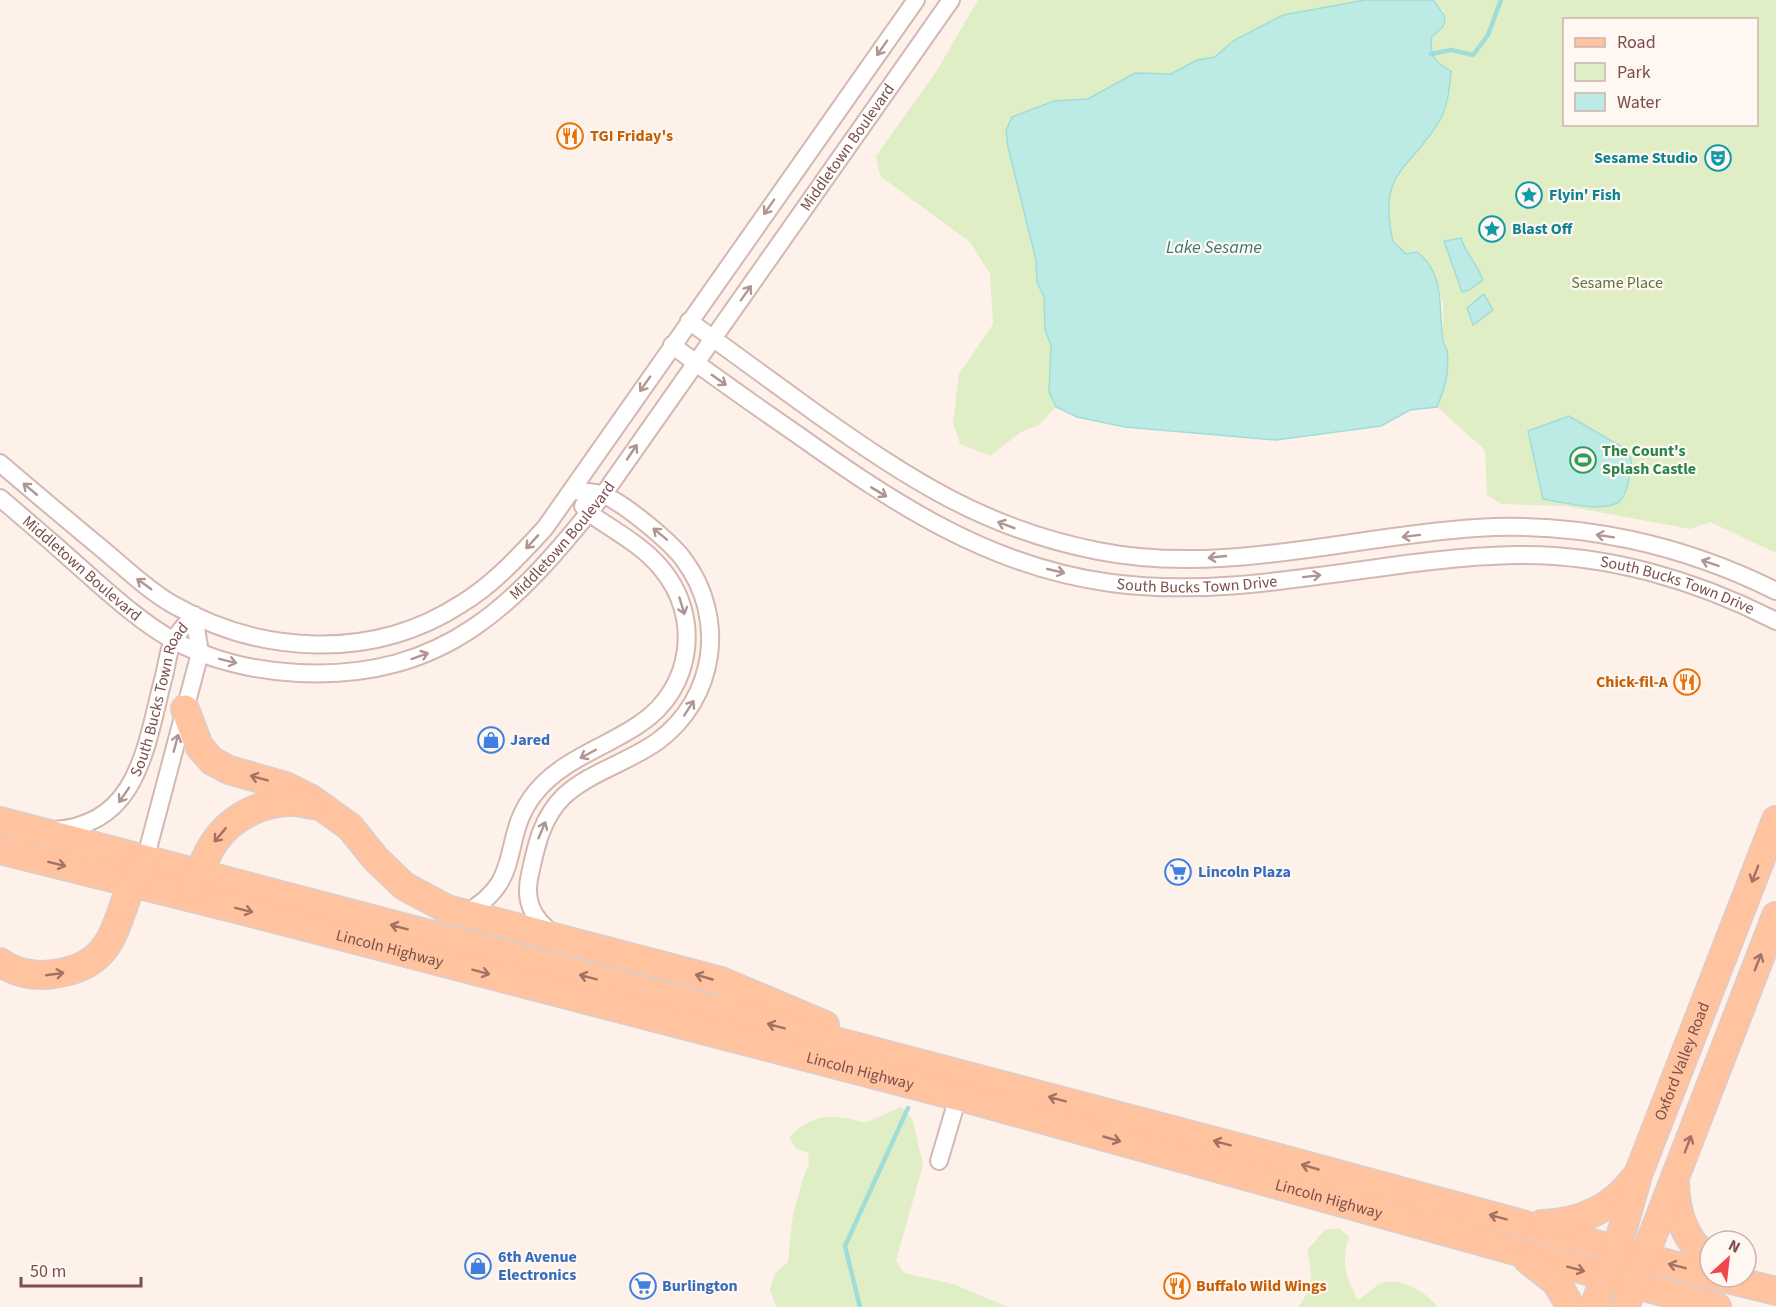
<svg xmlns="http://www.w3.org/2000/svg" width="1776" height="1307" font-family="'Source Sans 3',sans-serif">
<rect width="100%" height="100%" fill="#fef1ea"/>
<g fill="#e0eec6" fill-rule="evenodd">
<polygon points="978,0 1365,0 1283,15 1233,41 1215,57 1197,60 1171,74 1135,73 1088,99 1054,101 1040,108 1029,110 1008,147 1036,260 1037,282 1044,297 1045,330 1051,345 1049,392 1056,407 1039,425 1021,432 990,456 960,444 953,422 959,374 993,324 990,274 970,242 880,176 876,156 936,72"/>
<path d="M1433,0H1776V553L1710,522L1690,529L1566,506L1501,504L1487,495L1485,450L1437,407C1443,390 1449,373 1447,354C1447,346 1443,340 1443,332C1442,323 1445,308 1442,300C1431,273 1394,256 1390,226C1382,168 1418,161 1442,116C1448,104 1450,85 1451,72C1419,54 1431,38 1444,11ZM1564,20H1756V124H1564Z"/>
<path d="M901,1107L912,1118L923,1165L896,1261L904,1273L953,1284L1008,1307H776L770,1289L775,1274L788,1262L792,1220L803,1178L809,1164L808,1153L796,1148L789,1138C811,1113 835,1113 865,1123Z"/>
<path d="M1339,1228L1349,1237C1341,1263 1345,1276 1358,1300C1365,1296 1374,1286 1382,1283C1404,1277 1425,1292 1438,1307H1298C1313,1288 1313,1273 1307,1250L1325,1230Z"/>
</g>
<g fill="#bceae5" stroke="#a1ddd7" stroke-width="1.5">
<path d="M1365,0H1433C1445,15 1453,23 1432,36C1429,55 1434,62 1451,71C1450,85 1448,104 1442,116C1413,171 1376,167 1393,241L1406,254L1417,252C1446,274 1438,308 1443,339C1443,344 1447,348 1447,352C1449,360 1447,373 1446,380C1444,390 1440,399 1437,407L1410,410L1381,426L1276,440L1125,427L1077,417L1056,407L1049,392L1051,345L1045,330L1044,297L1037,282L1036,260L1008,147L1006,130L1012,117L1054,101L1088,99L1135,73L1171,74L1197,60L1215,57L1233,41L1283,15Z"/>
<path d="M1461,238C1465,253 1477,263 1483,280L1469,290L1462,292L1444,241Z"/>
<polygon points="1484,294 1493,310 1473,325 1467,308"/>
<path d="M1569,416L1624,448C1634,458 1632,465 1629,478C1628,485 1626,494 1621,500C1608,514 1560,502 1543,499L1528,431Z"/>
</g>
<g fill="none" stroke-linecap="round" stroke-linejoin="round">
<g stroke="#a1ddd7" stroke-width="4.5">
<polyline points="1431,54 1451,50 1473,55 1488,35 1501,0"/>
<polyline points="860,1307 845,1246 908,1108"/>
</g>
<g stroke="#d4b7b1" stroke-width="20">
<g id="minor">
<path d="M689,321C732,352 775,383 817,414C909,479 985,529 1098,551C1223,576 1351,536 1476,528C1579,521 1684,545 1776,591"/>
<path id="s1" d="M672,345C713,376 756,406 798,435C895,504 990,567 1111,583C1246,601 1379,558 1514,555C1605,553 1696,580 1776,621"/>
<path d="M0,463C34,492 67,520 101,548C124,567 146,589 172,604C261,655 373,661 461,604C494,584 519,556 545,528L916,0"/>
<path id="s2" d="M0,498C31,524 62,551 92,578C117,600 143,623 171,639C208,660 255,671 298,673C447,680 517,603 603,495L951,0"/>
<path id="s3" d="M54,830C140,825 146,743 164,676C167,665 168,651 173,641C178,632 187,623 194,615"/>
<polyline points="145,860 200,653 194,615"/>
<path d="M464,914C527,880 498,840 535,793C562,759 607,747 641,723C693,688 702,616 661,568C642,545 613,530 589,513L583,506"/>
<path d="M552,933C531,917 524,899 530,874C536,846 542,817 564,796C590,772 629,762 658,741C716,698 727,618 684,560C672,543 623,502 603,495C594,491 581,492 572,491"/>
<polyline points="939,1161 958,1097"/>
</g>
</g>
<g stroke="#dacecc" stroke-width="30">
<g id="primary">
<polyline points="185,709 199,746 212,761 229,770 285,786 311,799 350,827 375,858 404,886 447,909 721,981 825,1025"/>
<polyline points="0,821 1279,1158 1710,1275"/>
<path id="s4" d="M0,850L256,914L979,1102L1717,1307"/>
<path d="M191,890C199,874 205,855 216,840C237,811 278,795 312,805"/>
<path d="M0,962C15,973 35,977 53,974C123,966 113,912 141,866"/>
<path d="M1675,1183C1676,1214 1684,1240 1710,1260"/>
<path d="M1542,1224C1580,1223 1612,1209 1635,1178"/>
<polyline points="1528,1260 1556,1282 1571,1307"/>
<polyline points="1719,1277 1776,1291"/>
<path id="s5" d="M1594,1307L1624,1225L1639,1172L1776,820"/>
<polyline points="1625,1307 1776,916"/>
</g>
</g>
<use href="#minor" stroke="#fff" stroke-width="16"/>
<use href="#primary" stroke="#ffc3a0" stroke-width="27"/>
</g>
<defs><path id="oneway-shaft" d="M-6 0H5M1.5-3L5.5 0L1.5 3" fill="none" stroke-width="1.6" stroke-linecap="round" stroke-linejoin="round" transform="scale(1.5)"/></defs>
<g stroke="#b09592">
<use href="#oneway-shaft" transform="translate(882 48) rotate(125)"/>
<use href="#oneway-shaft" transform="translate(769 207) rotate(125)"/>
<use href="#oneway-shaft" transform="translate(746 293) rotate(-55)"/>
<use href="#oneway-shaft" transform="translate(719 380) rotate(35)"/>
<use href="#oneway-shaft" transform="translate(645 384) rotate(125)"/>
<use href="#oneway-shaft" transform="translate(632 452) rotate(-56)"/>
<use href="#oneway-shaft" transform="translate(30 489) rotate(-140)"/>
<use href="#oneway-shaft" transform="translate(879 492) rotate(31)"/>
<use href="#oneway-shaft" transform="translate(1006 525) rotate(-159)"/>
<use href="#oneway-shaft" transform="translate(660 534) rotate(-141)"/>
<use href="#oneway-shaft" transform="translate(1411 536) rotate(173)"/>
<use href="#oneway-shaft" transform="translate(1605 536) rotate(-171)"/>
<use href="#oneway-shaft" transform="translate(532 542) rotate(133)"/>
<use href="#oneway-shaft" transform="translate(1217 557) rotate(174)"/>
<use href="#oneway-shaft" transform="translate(1710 563) rotate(-161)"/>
<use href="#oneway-shaft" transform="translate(1056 571) rotate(13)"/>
<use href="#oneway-shaft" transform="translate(1312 576) rotate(-7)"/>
<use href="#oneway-shaft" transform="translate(144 584) rotate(-144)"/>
<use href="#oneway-shaft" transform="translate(682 606) rotate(73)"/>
<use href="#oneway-shaft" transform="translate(420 656) rotate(-20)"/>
<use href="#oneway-shaft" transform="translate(228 661) rotate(14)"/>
<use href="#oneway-shaft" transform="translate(689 708) rotate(-57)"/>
<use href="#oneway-shaft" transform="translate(176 743) rotate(-75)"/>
<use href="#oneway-shaft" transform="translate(588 754) rotate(152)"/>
<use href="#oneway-shaft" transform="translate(124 795) rotate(125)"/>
<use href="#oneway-shaft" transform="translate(542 830) rotate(-67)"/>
</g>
<g stroke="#a37264">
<use href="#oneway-shaft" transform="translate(259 778) rotate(-165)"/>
<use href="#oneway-shaft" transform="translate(220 835) rotate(130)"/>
<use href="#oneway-shaft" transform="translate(57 864) rotate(14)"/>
<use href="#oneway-shaft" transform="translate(1755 874) rotate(111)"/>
<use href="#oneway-shaft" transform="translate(244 910) rotate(14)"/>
<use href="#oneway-shaft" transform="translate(399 927) rotate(-165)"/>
<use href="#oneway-shaft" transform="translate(1758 962) rotate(-69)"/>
<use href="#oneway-shaft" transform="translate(481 972) rotate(15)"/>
<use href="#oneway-shaft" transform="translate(55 974) rotate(-8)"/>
<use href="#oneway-shaft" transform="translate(588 977) rotate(-165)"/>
<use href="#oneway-shaft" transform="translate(704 977) rotate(-164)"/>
<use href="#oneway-shaft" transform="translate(776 1026) rotate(-165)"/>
<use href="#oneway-shaft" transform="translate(1057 1099) rotate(-165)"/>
<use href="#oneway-shaft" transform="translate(1112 1139) rotate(16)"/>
<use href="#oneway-shaft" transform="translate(1222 1143) rotate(-165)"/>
<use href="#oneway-shaft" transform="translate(1688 1144) rotate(-69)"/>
<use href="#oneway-shaft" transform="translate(1310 1167) rotate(-164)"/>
<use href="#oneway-shaft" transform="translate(1498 1217) rotate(-165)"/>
<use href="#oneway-shaft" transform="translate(1677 1266) rotate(-166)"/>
<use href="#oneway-shaft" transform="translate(1576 1269) rotate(15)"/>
</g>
<defs>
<g id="restaurant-ring" transform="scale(1.35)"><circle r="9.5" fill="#fff7f2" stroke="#e8710a" stroke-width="1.5"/><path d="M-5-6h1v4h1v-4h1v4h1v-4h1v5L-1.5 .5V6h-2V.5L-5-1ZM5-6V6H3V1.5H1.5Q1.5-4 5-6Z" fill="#e8710a"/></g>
<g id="theatre-ring" transform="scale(1.35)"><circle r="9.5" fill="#fff7f2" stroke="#0f9aa8" stroke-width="1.5"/><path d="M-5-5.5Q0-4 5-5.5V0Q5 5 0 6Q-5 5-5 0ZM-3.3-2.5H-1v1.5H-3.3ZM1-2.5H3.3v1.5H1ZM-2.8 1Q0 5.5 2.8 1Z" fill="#0f9aa8"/></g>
<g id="sight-ring" transform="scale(1.35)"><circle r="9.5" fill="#fff7f2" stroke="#0f9aa8" stroke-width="1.5"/><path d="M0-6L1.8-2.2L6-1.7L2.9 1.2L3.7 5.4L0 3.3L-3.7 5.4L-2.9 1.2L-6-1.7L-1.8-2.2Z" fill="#0f9aa8"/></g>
<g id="stadium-ring" transform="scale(1.35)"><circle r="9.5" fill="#fff7f2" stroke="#2e9e5b" stroke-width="1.5"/><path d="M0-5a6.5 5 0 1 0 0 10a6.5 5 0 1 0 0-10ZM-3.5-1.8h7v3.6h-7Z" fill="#2e9e5b"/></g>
<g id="shop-ring" transform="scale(1.35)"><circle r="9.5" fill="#fff7f2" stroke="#3f7fe0" stroke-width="1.5"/><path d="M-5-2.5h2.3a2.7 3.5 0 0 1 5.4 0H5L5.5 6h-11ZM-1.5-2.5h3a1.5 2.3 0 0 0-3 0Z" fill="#3f7fe0"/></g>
<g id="supermarket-ring" transform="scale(1.35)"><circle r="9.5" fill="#fff7f2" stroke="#3f7fe0" stroke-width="1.5"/><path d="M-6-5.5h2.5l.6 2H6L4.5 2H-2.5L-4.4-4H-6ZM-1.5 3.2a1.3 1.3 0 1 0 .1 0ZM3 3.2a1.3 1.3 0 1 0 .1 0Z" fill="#3f7fe0"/></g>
</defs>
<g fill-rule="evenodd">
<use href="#restaurant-ring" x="570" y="136"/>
<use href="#theatre-ring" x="1718" y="158"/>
<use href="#sight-ring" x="1529" y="195"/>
<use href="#sight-ring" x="1492" y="229"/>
<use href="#stadium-ring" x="1583" y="460"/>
<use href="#restaurant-ring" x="1687" y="682"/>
<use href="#shop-ring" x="491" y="740"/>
<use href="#supermarket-ring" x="1178" y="872"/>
<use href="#shop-ring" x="478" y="1266"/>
<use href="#supermarket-ring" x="643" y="1286"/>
<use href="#restaurant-ring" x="1177" y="1286"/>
</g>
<g text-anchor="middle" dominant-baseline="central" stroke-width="4.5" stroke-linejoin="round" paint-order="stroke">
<g font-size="16" font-weight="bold" fill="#c56008" stroke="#fff7f2" text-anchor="start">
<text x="590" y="136">TGI Friday's</text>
<text x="1668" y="682" text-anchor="end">Chick-fil-A</text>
<text x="1196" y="1286">Buffalo Wild Wings</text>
</g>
<g font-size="16" fill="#7c4f4a" stroke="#fff7f2">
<text stroke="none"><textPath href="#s2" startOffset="1150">Middletown Boulevard</textPath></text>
<text stroke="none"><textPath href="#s2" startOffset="664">Middletown Boulevard</textPath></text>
<text stroke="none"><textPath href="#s2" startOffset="108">Middletown Boulevard</textPath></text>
<text stroke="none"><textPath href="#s1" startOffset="591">South Bucks Town Drive</textPath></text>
<text stroke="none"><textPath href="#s1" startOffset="1077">South Bucks Town Drive</textPath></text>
<text stroke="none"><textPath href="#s3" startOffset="183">South Bucks Town Road</textPath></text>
<text stroke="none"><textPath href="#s4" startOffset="402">Lincoln Highway</textPath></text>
<text stroke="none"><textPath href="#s5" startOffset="261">Oxford Valley Road</textPath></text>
<text stroke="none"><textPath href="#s4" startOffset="888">Lincoln Highway</textPath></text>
<text stroke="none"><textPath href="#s4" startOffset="1374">Lincoln Highway</textPath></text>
</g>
<g font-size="16" font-weight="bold" fill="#0d838f" stroke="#fff7f2" text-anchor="start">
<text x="1698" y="158" text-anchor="end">Sesame Studio</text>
<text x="1549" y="195">Flyin' Fish</text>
<text x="1512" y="229">Blast Off</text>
</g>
<g font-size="16" fill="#5b763b" stroke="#fff7f2">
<text x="1617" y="283">Sesame Place</text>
</g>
<g font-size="16" font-weight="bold" fill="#27864d" stroke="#fff7f2" text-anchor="start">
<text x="1602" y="451">The Count's<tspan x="1602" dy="18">Splash Castle</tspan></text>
</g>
<g font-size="16" font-weight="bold" fill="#366cbe" stroke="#fff7f2" text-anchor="start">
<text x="510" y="740">Jared</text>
<text x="1198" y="872">Lincoln Plaza</text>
<text x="498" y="1257">6th Avenue<tspan x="498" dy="18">Electronics</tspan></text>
<text x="662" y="1286">Burlington</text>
</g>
<g font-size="18" font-style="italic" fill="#397a74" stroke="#fff7f2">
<text x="1214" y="247">Lake Sesame</text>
</g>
</g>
<rect x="1563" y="18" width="195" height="108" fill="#fff7f2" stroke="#cbb4af" stroke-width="1.5"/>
<rect x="1575" y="38" width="30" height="9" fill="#ffc3a0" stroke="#cbb4af" stroke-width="1.5"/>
<text x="1617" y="48" font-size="18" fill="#7c4f4a">Road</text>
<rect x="1575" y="63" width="30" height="18" fill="#e0eec6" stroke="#cbb4af" stroke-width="1.5"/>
<text x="1617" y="78" font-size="18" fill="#7c4f4a">Park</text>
<rect x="1575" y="93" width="30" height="18" fill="#bceae5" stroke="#cbb4af" stroke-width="1.5"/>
<text x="1617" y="108" font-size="18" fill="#7c4f4a">Water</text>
<g transform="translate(1728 1259) rotate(27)"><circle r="28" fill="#fff7f2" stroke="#cbb4af" stroke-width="1.5"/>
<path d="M0-4.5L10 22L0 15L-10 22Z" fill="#f0474d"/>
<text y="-9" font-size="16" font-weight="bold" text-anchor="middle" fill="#7c4f4a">N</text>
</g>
<path d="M21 1277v9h120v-9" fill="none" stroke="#7c4f4a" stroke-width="3"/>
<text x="30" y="1277" font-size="18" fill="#7c4f4a" stroke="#fff7f2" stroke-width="4.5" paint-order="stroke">50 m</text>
</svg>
